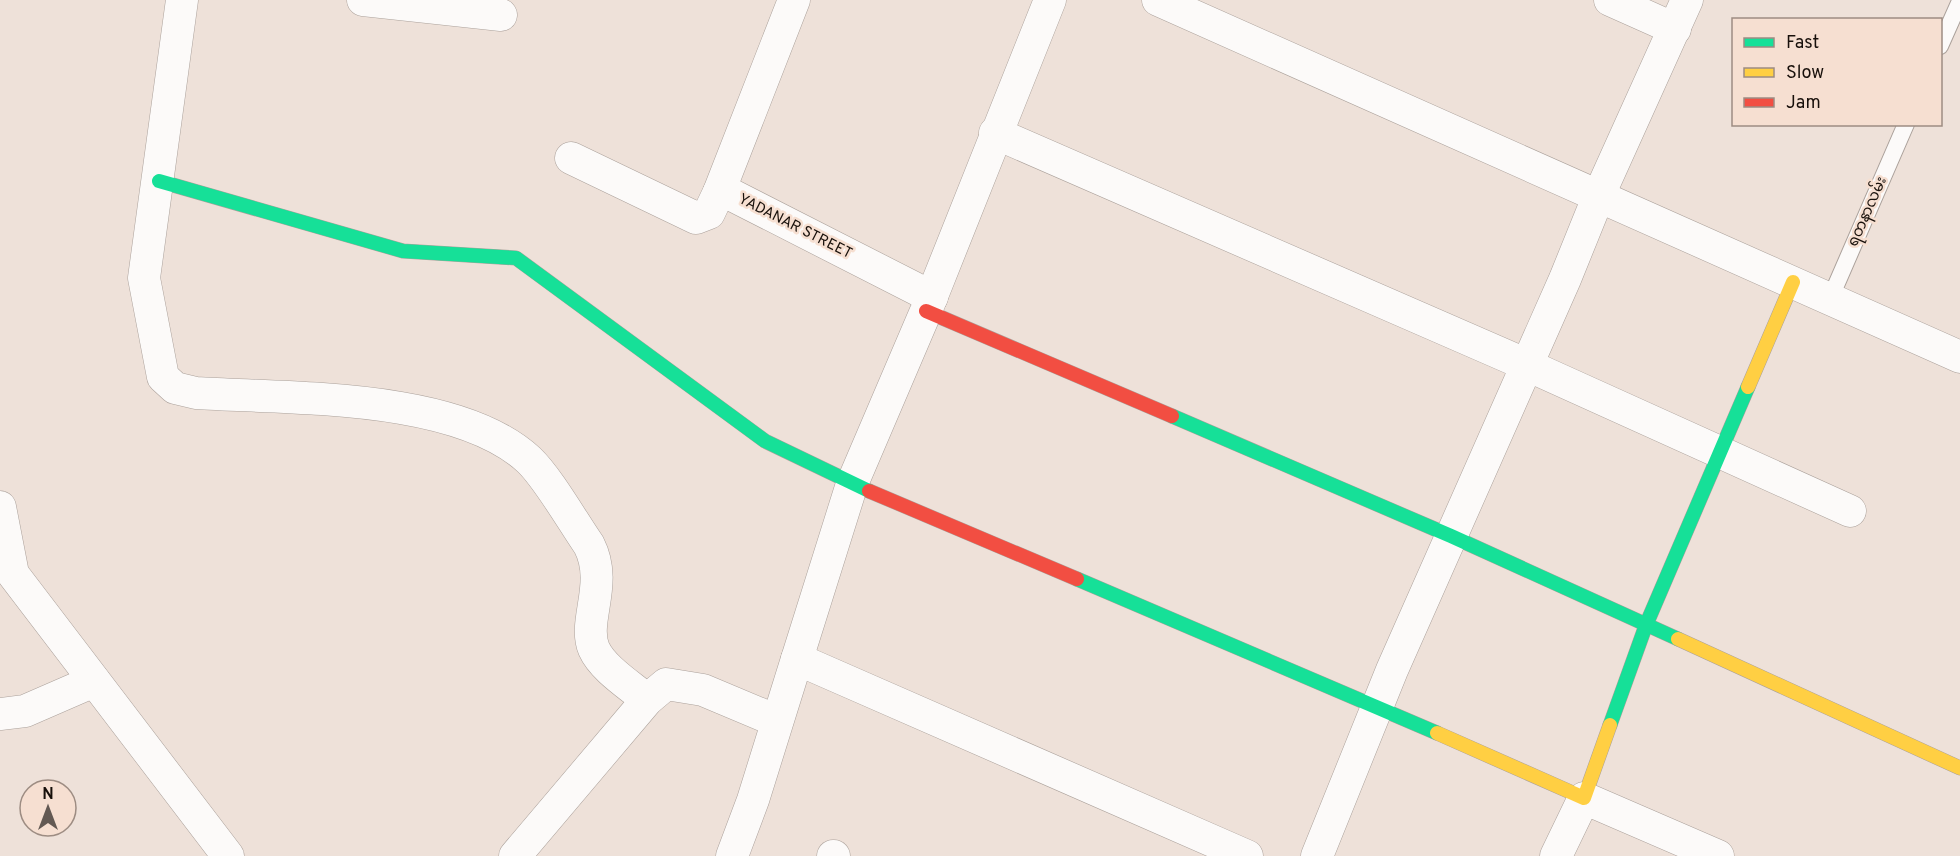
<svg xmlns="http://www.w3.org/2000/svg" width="1960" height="856" font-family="Overpass,'Noto Sans Myanmar',sans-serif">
<rect width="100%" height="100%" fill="#eee1d9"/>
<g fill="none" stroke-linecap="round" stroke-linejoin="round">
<g stroke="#aba19b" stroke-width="18">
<g id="lane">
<polyline points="1940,46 1960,1"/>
<polyline points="1830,299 1906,124"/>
</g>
</g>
<g stroke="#aba19b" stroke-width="33">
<g id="street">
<path d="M182,0L144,278L163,377L175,388L196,393C290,399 457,393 529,460C548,478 573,522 589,545C609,584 582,621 594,649C603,669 631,686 647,700"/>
<polyline points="363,0 501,15"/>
<polyline points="1158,0 1960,357"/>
<polyline points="1610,0 1675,29"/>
<polyline points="995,133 1527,365 1850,511"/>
<polyline points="571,158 696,218 709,213 719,192 726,192 932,297"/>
<polyline points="719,192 794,0"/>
<polyline points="0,507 13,574 228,856"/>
<polyline points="797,659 852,484 926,311 1050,0"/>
<polyline points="0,714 25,711 94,681"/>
<polyline points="515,856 647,700 666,684 703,690 777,721"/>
<polyline points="732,856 753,800 797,659 1247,856"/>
<polyline points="833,856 834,856"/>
<polyline points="1317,856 1392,670 1565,279 1599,195 1687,0"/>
<polyline points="1556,856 1584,798 1718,856"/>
</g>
</g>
<g stroke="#aba19b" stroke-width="15">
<g id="fast">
<polyline points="159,181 403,251 516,258 765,441 869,491"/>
<polyline points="1172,416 1451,536 1678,639"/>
<polyline points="1077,579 1437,733"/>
<polyline points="1610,725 1646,625 1748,387"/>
</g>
</g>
<g stroke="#aba19b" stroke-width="15">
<g id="slow">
<polyline points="1748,387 1793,282"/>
<polyline points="1678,639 1960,768"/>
<polyline points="1437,733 1584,798 1610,725"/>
</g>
</g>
<g stroke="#aba19b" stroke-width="15">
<g id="jam">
<polyline points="926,311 1172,416"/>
<polyline points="869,491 1077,579"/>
</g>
</g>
<use href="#lane" stroke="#fcfaf9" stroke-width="16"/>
<use href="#street" stroke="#fcfaf9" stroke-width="32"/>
<use href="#fast" stroke="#16e098" stroke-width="14"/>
<use href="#slow" stroke="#ffcf43" stroke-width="14"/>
<use href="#jam" stroke="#f24e42" stroke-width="14"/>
</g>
<g text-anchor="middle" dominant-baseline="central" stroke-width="5" stroke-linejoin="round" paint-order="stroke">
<g font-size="15" fill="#18100b" stroke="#f6dfd1">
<text transform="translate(1868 212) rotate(-66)">ရတနာလမ်း</text>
<text transform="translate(795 227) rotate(27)">YADANAR STREET</text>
</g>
</g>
<rect x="1732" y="18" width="210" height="108" fill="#f6dfd1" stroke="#9d8c82" stroke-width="1.5"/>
<rect x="1744" y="38" width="30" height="9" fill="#16e098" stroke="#9d8c82" stroke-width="1.5"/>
<text x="1786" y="48" font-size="18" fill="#18100b">Fast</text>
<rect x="1744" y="68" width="30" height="9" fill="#ffcf43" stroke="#9d8c82" stroke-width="1.5"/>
<text x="1786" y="78" font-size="18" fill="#18100b">Slow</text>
<rect x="1744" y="98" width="30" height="9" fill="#f24e42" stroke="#9d8c82" stroke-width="1.5"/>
<text x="1786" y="108" font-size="18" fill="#18100b">Jam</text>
<g transform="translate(48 808)"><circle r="28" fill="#f6dfd1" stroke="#9d8c82" stroke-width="1.5"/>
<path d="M0-4.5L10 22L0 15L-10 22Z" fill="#635953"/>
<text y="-9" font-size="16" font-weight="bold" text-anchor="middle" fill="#18100b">N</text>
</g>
</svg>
